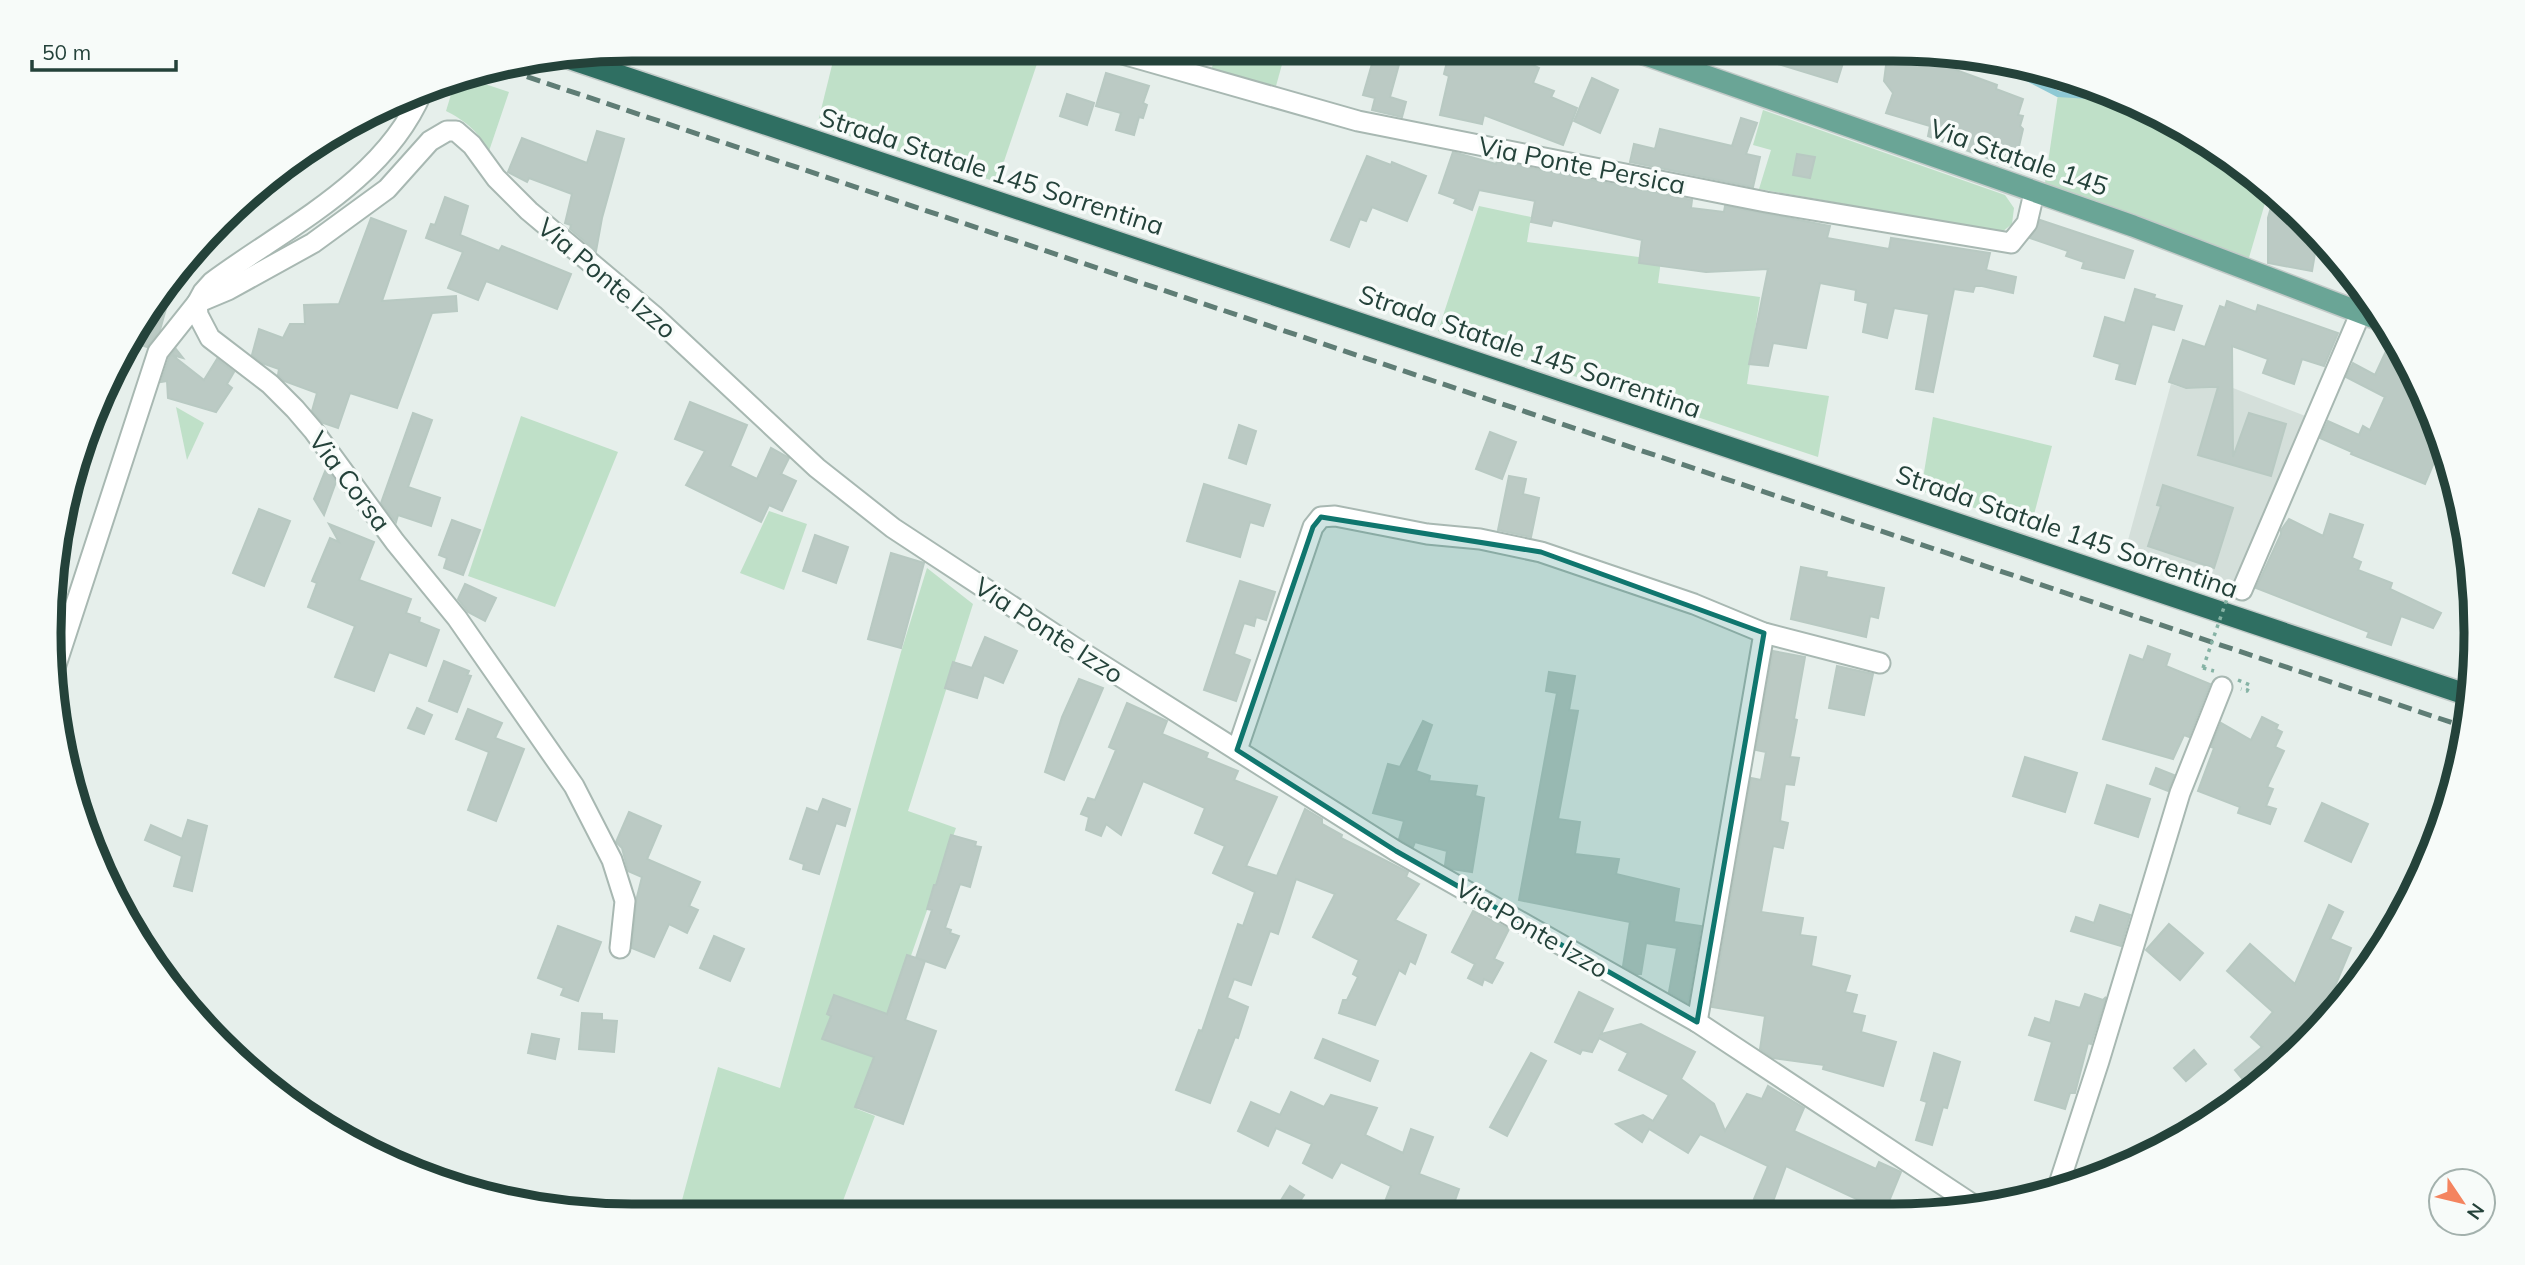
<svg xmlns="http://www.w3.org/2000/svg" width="2525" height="1265" font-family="Mulish,sans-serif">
<rect width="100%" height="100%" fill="#e6efeb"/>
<polygon fill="#d4dfda" points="2171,384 2186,389 2233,388 2308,417 2235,589 2125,551"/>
<g fill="#bfe0c8">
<polygon points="836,49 1042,49 997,182 817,126"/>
<polygon points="1217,50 1286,50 1276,86 1211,71"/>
<path d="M464,77L509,92L488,154C483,134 464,120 446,111L456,78Z"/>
<polygon points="2058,94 2120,98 2150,109 2247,169 2274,194 2268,193 2248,261 2045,183"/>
<polygon points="1763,110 2005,195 2014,208 2012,224 2002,232 1759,189 1771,150 1753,145"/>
<polygon points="1479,206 1531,217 1527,242 1661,260 1658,283 1760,297 1747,384 1829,396 1818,457 1438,331"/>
<polygon points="176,407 204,423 187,460"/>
<polygon points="521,416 618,452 555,607 468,576"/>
<polygon points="1933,417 2052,446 2031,526 1921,491"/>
<polygon points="769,511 807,524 784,590 740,573"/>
<polygon points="927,568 973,604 908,811 956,828 857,1109 875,1116 838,1214 678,1215 718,1067 780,1088 901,652"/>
</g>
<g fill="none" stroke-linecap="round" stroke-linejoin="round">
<polyline stroke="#8ec9d4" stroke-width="6" points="1994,61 2058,94 2120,98"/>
</g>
<g fill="#bbcac4" stroke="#b8c9c2" stroke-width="2">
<polygon points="1376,50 1403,50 1390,97 1406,102 1402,117 1372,110 1375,98 1363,95"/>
<polygon points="1450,50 1504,50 1539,68 1533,83 1554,91 1551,97 1577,108 1563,145 1484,115 1482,124 1440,115 1449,76 1444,74"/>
<polygon points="1746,50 1847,50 1837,82 1745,54"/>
<polygon points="1888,50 1930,50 1949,53 1945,66 1997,85 1996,89 2023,99 2018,115 2023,116 2020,126 2023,129 2014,168 1928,136 1930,126 1886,113 1893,93 1884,81"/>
<polygon points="1106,73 1149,86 1143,103 1147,105 1143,118 1139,117 1134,135 1116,130 1121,113 1096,106"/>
<polygon points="1592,78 1618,90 1600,133 1574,121"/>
<polygon points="1067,94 1094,103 1087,125 1060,116"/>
<polygon points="1741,118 1757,123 1746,154 1760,157 1753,187 1630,162 1634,144 1655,149 1660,129 1732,146"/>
<polygon points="597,131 624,139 602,218 596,251 570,229 571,225 565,223 572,194 529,178 527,182 508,172 522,138 587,163"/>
<polygon points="1453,152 1496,164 1497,161 1692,200 1691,208 1724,212 1725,206 1830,226 1827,238 1889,249 1891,238 1990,253 1986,270 2016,277 2013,293 1982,286 1975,286 1973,292 1954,289 1933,392 1916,389 1929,314 1894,308 1887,338 1863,332 1868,303 1855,300 1856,290 1820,283 1806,348 1773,343 1768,366 1749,364 1768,269 1706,272 1639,263 1642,240 1553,220 1551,226 1531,222 1535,201 1479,190 1472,210 1454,203 1456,199 1439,193"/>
<polygon points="1797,154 1815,157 1810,178 1793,175"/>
<polygon points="1367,156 1391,165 1392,162 1426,176 1407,221 1372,207 1366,221 1360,219 1349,247 1331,240"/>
<polygon points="445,197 468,206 460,235 499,251 502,246 571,274 557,309 486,281 478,300 448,288 463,252 426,238 431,224 435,225"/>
<polygon points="2273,200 2283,203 2318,236 2312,271 2268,263 2268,218"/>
<polygon points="371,218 406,231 382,301 456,296 457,311 432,313 397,408 350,393 338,428 323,423 312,411 317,393 284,381 278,375 279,369 262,363 252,355 259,329 283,338 290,324 305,324 304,305 339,304"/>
<polygon points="2040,220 2133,251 2124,278 2082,268 2084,262 2066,256 2068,251 2030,238"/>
<polygon points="174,280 160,330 147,347 130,341 147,309"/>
<polygon points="2135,289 2155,295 2154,298 2182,306 2174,330 2152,324 2135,384 2116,379 2120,364 2094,356 2105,317 2125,323"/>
<polygon points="2227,301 2256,312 2258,305 2338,333 2324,366 2302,359 2294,384 2263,373 2268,359 2232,346 2233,457 2249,413 2286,424 2271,476 2198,455 2218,387 2186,388 2169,382 2183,340 2205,347 2220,306 2225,308"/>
<polygon points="176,349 183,358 172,355 204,380 217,359 234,372 227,384 232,388 216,412 168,398 167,381 161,382 169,358"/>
<polygon points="2386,351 2407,361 2443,441 2425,484 2351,454 2352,452 2320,438 2328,421 2359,435 2363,426 2370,430 2385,397 2346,377 2353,363 2375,375"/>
<polygon points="690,402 747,425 730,466 757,479 771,448 789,458 781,474 796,481 782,511 769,505 761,522 686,485 705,451 675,439"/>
<polygon points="413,413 432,420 408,487 440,498 431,526 398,515 396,522 381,503"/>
<polygon points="1239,425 1256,431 1246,464 1229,458"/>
<polygon points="1490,432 1516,442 1502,479 1476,469"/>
<polygon points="326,469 336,482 324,515 314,499"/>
<polygon points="1509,476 1526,479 1523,494 1539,498 1531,537 1498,530"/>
<polygon points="1204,484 1270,505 1263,526 1250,522 1240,557 1187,541"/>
<polygon points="2163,485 2233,508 2214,568 2148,546 2161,506 2157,505"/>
<polygon points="259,509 290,521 264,586 233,573"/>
<polygon points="2330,514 2363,525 2352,558 2361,562 2358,570 2392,583 2390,589 2441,613 2433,628 2401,616 2391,645 2367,637 2369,632 2256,588 2281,534 2281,530 2289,519 2323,536"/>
<polygon points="452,520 480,530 463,575 444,568 447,558 439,555"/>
<polygon points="329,524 374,542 359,580 411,599 406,613 420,618 419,622 439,630 426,666 389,652 374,691 335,677 355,626 308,607 317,583 312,581 330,538 339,542"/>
<polygon points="815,535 848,547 836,583 803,571"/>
<polygon points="891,553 924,563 901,648 868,639"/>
<polygon points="1801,567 1827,572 1826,577 1884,588 1878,618 1870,616 1866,637 1791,619"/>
<polygon points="1240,581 1275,592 1266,620 1256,617 1254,626 1244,623 1234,654 1250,660 1236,701 1204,690"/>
<polygon points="465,584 496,598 485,621 468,612 458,599"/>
<polygon points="985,637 1017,651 1003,683 984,675 977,698 945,688 953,662 972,668"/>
<polygon points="2148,646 2170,654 2166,666 2210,684 2189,737 2184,735 2173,759 2103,739 2130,655 2143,660"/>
<polygon points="1773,651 1805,657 1794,719 1797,720 1790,757 1799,758 1794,785 1785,784 1780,821 1788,823 1783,848 1773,846 1761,912 1803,918 1800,935 1816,937 1811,966 1850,976 1845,992 1857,995 1852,1013 1865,1016 1861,1032 1896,1042 1883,1086 1823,1069 1824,1065 1773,1058 1760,1049 1765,1016 1712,1007 1751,778 1761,780 1766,752 1756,750"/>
<polygon points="444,661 469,671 467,675 471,676 457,712 429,701"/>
<polygon points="1837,666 1873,674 1864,715 1829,708"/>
<polygon points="1549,672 1575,676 1569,710 1578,711 1558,819 1580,822 1575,854 1619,859 1616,874 1679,889 1674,922 1701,926 1688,1003 1669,992 1677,948 1646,943 1641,974 1637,974 1623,966 1630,922 1519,900 1557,693 1546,691"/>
<polygon points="1079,679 1103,688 1064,780 1045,772 1062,717"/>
<polygon points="1127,703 1167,721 1162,734 1208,753 1206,758 1238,771 1234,780 1277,797 1246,866 1277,876 1305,809 1322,819 1322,824 1342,835 1341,838 1408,872 1406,877 1419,884 1395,920 1426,935 1415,964 1410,961 1405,974 1399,970 1375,1025 1339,1013 1343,1000 1347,1000 1358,977 1353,974 1359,960 1313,937 1335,894 1296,879 1278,934 1270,931 1251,985 1234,979 1227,998 1248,1007 1238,1038 1235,1037 1210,1103 1176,1090 1199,1030 1202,1031 1238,924 1243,926 1255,892 1213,873 1225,846 1195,833 1205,808 1143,781 1121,835 1106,824 1101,836 1086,830 1089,817 1081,814 1088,798 1095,800 1116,750 1109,747"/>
<polygon points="417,708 432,715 424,734 408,728"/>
<polygon points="468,709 502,723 495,738 524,749 496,821 468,810 489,752 456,739"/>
<polygon points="2262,717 2278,725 2276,729 2282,732 2275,747 2284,751 2267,787 2273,789 2266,806 2276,809 2270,824 2238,813 2240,807 2198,791 2214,748 2211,747 2221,723 2251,740"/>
<polygon points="1423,721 1432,725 1416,771 1430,776 1429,781 1477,786 1475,796 1484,798 1472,872 1452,869 1445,865 1447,851 1415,842 1413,847 1399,839 1404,821 1373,813 1388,764 1400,767"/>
<polygon points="2025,757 2077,773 2065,812 2013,796"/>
<polygon points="2156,768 2174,775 2168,791 2150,784"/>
<polygon points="2107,785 2150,799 2138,837 2095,823"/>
<polygon points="823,799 850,809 845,826 836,823 819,874 803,869 804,864 790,859 807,808 818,812"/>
<polygon points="2322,803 2368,824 2351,862 2305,841"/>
<polygon points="629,812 661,826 647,859 700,882 689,906 698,910 687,933 669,924 654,957 632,948 637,897 642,877 628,871 622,848 616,842"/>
<polygon points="188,820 207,826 192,891 174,886 182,856 145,840 151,825 182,839"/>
<polygon points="951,835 976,842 975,846 981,847 970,887 960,884 945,928 951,930 950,933 959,936 945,968 916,958 932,910 927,909 934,885 936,885"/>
<polygon points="2100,905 2130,915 2121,946 2071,931 2076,917 2094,923"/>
<polygon points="2329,905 2343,912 2330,939 2351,948 2333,991 2343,999 2334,1013 2327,1007 2300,1039 2303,1042 2280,1062 2274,1057 2245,1082 2235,1070 2262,1047 2251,1037 2273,1012 2227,971 2250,944 2295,984"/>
<polygon points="1473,911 1509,929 1494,959 1503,963 1492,983 1484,979 1482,985 1468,978 1475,964 1452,952"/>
<polygon points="2169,924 2203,953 2180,980 2146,950"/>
<polygon points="558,926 601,942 578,1001 561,995 564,988 538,978"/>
<polygon points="714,936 744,949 730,981 700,968"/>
<polygon points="907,955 925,961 905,1020 936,1031 903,1124 855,1107 874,1057 822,1039 831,1016 827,1014 834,995 887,1014"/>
<polygon points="1579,992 1613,1009 1601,1034 1641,1024 1695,1052 1681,1079 1714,1104 1725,1131 1747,1094 1762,1099 1768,1086 1804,1108 1794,1131 1876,1169 1879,1162 1901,1172 1885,1211 1859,1211 1863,1202 1786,1166 1771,1207 1754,1199 1768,1166 1700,1134 1688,1153 1649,1129 1642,1142 1616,1124 1643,1115 1653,1121 1669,1095 1619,1070 1628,1053 1599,1038 1592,1052 1582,1050 1580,1054 1555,1042"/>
<polygon points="2085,994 2103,1000 2106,997 2091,1044 2088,1043 2075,1093 2070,1093 2065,1109 2035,1100 2052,1042 2029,1035 2035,1018 2050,1023 2056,1001 2080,1008"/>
<polygon points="582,1013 602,1014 602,1020 617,1021 614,1052 579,1049"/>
<polygon points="532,1034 559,1039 555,1059 528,1053"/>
<polygon points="1323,1039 1378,1061 1370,1081 1315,1058"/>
<polygon points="2194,1050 2206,1064 2186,1081 2174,1068"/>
<polygon points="1531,1053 1546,1061 1507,1136 1490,1127"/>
<polygon points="1934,1053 1960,1062 1947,1108 1943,1107 1932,1145 1916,1140 1927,1102 1921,1100"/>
<polygon points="1291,1092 1324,1107 1331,1095 1377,1108 1365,1135 1403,1153 1411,1129 1433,1137 1419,1174 1459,1189 1451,1212 1400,1213 1383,1207 1391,1186 1341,1162 1332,1178 1303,1163 1312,1144 1276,1128 1268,1146 1238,1131 1251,1102 1280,1115"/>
<polygon points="1290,1186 1304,1195 1294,1210 1280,1202"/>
</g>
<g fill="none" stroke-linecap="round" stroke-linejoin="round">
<g stroke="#a8b8b2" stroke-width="23">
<g id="minor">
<polyline points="1105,49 1358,121 1766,202 2011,243 2027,223 2034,193"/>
<path d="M422,92C384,182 286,227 212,282L203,292L197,303L198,315L210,338L270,384L295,409L313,430L395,542L457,618L574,786L612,860L625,901L620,948"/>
<polyline points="2242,590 2361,312"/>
<polyline points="55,668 158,352 197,303 228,290 313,243 387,189 430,141 447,131 456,131 472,145 496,178 529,211 653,315 817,468 893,528 1074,647 1396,851 1697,1022 1978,1208"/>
<polyline points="1237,750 1313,527 1321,517 1335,516 1427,534 1480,539 1541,552 1694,604 1764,633 1880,663"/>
<polyline points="1697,1022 1764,633"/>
<polyline points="2058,1187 2099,1061 2180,793 2222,687"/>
</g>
</g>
<g stroke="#c2cac8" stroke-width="24">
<polyline id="major" points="1632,50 2133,226 2385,322"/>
</g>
<g stroke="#c2cac8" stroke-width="24">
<polyline id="highway" points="571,59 2471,696"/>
</g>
<g stroke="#86b3a5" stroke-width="3.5" stroke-dasharray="3.5 5" stroke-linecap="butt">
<polyline points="2203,668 2214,671"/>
<polyline points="2238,680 2250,685 2247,691 2241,689"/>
</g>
<use href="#minor" stroke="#fff" stroke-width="19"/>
<use href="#major" stroke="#6aa596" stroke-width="21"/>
<use href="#highway" stroke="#2f6f62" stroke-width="21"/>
<polyline stroke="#5f7d75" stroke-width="5" stroke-dasharray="14 7" stroke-linecap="butt" points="507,70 2465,727"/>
<polyline stroke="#86b3a5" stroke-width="3.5" stroke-dasharray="3.5 5" stroke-linecap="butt" points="2203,668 2229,593"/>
</g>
<path fill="#0f766e" fill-opacity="0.2" stroke="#0f766e" stroke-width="5" stroke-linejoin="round" d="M1321,517L1541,552L1764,633L1697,1022L1396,851L1237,750L1313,527Z"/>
<g text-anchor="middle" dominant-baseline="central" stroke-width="7" stroke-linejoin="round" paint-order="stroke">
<g font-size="26" fill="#24423a" stroke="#f7fbf9">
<text transform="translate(2019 157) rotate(19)">Via Statale 145</text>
<text transform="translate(1582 165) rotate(11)">Via Ponte Persica</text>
<text transform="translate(992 171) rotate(18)">Strada Statale 145 Sorrentina</text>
<text transform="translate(607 278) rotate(40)">Via Ponte Izzo</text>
<text transform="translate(1530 351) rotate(19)">Strada Statale 145 Sorrentina</text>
<text transform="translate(350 481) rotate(53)">Via Corsa</text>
<text transform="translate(2067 531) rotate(19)">Strada Statale 145 Sorrentina</text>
<text transform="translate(1049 630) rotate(33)">Via Ponte Izzo</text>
<text transform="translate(1532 928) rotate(30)">Via Ponte Izzo</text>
</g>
</g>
<path d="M0 0H2525V1265H0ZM632 61H1893A571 571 0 0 1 2464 632V633A571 571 0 0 1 1893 1204H632A571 571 0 0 1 61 633V632A571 571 0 0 1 632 61Z" fill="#f7fbf9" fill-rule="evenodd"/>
<path fill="none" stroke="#24423a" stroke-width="9" d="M632 61H1893A571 571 0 0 1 2464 632V633A571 571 0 0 1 1893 1204H632A571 571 0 0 1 61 633V632A571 571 0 0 1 632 61Z"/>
<g transform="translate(2462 1202) rotate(125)"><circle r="33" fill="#f7fbf9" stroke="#a3b1ad" stroke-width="2"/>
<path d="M0-5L12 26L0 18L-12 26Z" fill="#f4845f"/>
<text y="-10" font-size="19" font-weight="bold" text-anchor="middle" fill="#24423a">N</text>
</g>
<path d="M32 60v10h144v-10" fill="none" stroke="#24423a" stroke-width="3.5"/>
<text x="42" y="60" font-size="21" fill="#24423a" stroke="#f7fbf9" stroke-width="5" paint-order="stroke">50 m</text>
</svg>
